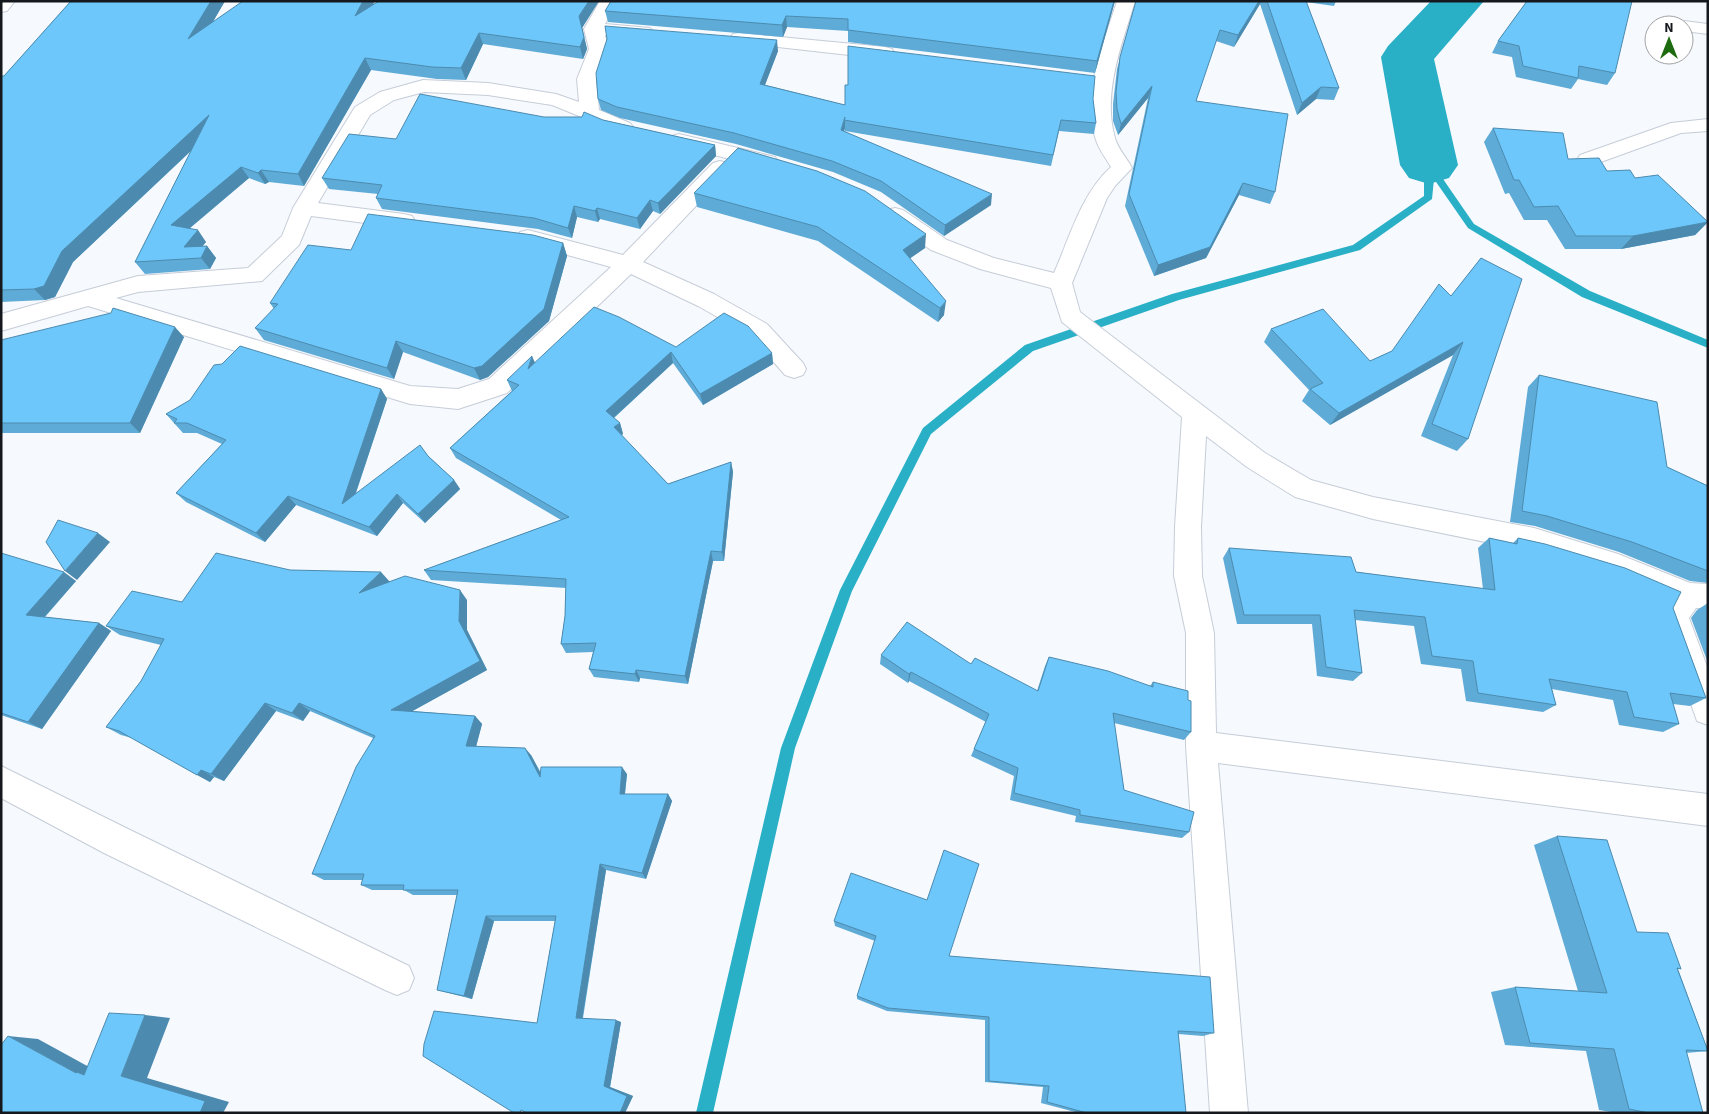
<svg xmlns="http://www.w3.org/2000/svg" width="1709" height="1114" font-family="'Source Sans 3',sans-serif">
<rect width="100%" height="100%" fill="#f6f9fe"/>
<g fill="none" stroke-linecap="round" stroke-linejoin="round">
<polygon fill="#29afc6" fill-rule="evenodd" points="1429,162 1432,163 1474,224 1590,291 1708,340 1708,348 1582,297 1468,228 1434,179 1432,199 1360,250 1179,300 1033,351 931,434 852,591 795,748 713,1113 696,1113 781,748 840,590 923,428 1025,345 1172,294 1353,245 1424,196 1424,165"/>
<polygon fill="#29afc6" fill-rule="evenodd" points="1431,1 1484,1 1434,59 1458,165 1449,178 1429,184 1409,178 1400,165 1381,57 1388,46"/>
<g stroke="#c6cdd8" stroke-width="2">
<g id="street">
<polygon points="1,1 15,1 7,11 1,12"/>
<polygon points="600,1 618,1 605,24 650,28 653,32 650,36 605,35 608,49 596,79 599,110 630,123 633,127 630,131 623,133 616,131 552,105 488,95 424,92 394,100 370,115 318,203 404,214 412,216 415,221 412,226 404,228 311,216 299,245 262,281 138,292 116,298 410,386 458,389 489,379 611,267 520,242 517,237 520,232 528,230 623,255 713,163 720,161 727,163 730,168 727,173 643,262 714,294 767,324 803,363 806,369 803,375 794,378 785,375 751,336 698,306 631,274 507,393 458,409 410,404 88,306 1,331 1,314 138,276 248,268 282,236 293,208 355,107 380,92 423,80 488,83 556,94 579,102 577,79 589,49 584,29"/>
<path d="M1117,1H1135C1122,44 1102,93 1115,138C1118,149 1127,158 1132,168L1115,186L1107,198L1072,283L1080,312L1265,453L1311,480L1373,497L1534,528L1618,554L1690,583L1708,584V608H1696L1689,618L1708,669V725L1697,721L1660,616L1669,600L1612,576L1534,552L1373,519L1295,497L1247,467L1206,436L1201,527L1202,576L1214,633L1216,733L1708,794V826L1218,763L1248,1113H1210L1186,746V633L1174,576L1175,527L1182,417L1062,322L1051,288L980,269L931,250L887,220L884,215L887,210L895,208L903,210L947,240L994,258L1054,273C1070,237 1081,194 1111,167C1106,158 1099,150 1096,140C1080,96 1104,43 1117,1Z"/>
<polygon points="1684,21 1708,24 1708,34 1684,31 1684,25 1676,25"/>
<polygon points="739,33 885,47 892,49 894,53 892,57 885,59 733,42 730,38 733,34"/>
<polygon points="1708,119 1708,131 1681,133 1587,167 1580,165 1577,160 1580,155 1671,123"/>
<polygon points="679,134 775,157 778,162 775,167 768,169 672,144 669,140 672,136"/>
<polygon points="1,766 128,829 409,966 414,978 409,990 397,995 385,990 104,853 1,798"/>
</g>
</g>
<use href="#street" fill="#fff" fill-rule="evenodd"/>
</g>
<g fill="#5eabd7">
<polygon points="71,1 225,1 212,23 373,5 379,1 599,1 582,28 587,49 583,59 483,44 466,80 437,79 371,70 304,186 269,182 265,184 249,178 189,229 206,242 202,246 207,246 216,258 210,269 145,274 135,262 191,151 73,262 55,297 45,300 1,302 1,76 4,76"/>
<polygon points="611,1 1115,1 1095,73 848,42 848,31 787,27 783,37 608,22 605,11"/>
<polygon points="1136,1 1336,1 1334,6 1306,2 1339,88 1334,100 1316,99 1297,115 1260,4 1234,47 1216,41 1196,101 1275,192 1270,204 1239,195 1206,258 1154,276 1125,206 1148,98 1118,135 1113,121 1113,104 1117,69"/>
<polygon points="1527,1 1615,73 1607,85 1578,79 1571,89 1516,77 1512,57 1492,53 1498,41"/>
<polygon points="778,51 765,85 845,105 1093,99 1096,123 1094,134 1059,131 1051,166 845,131 845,129 844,131 991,205 944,236 881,192 833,172 736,144 620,118 601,110 598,99"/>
<polygon points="544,117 603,120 715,145 716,156 660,214 653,211 640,229 600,219 598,222 577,217 572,238 538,229 382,209 376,198 378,194 329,189 322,178 396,139"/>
<polygon points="1493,128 1568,159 1607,171 1635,178 1708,222 1695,235 1621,249 1565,249 1547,220 1524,220 1509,193 1505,194 1484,142"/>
<polygon points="694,193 925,248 910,258 944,315 938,322 818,241 697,207"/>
<polygon points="563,243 567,256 549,321 488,377 480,380 403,352 394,379 264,340 255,328 274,309 270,303 351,250"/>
<polygon points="1481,258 1468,439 1457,451 1421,436 1453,355 1330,425 1302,401 1309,390 1264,342 1271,329 1370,361 1392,351 1451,296"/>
<polygon points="184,337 140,433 1,433 1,340"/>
<polygon points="676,347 772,353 773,364 703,405 673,363 614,418 620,423 623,434 621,435 668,484 731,462 733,472 724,561 713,561 688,684 640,678 639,682 594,677 589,669 593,652 566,653 561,644 565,616 566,588 431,580 424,570 561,520 456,458 450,448 512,391 507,380 535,363"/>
<polygon points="1539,375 1667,467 1708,486 1708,583 1690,581 1619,552 1535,526 1510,522 1528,387"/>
<polygon points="381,389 387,399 356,493 428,456 454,480 460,489 425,523 403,503 377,536 296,505 265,542 186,502 176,493 222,444 197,433 183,433 166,414"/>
<polygon points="1489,538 1513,543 1518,538 1673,608 1706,698 1690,706 1673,704 1679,724 1663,732 1619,725 1613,700 1552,689 1556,705 1543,712 1466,701 1461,669 1421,664 1414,626 1355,620 1362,673 1353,681 1317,676 1312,624 1237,624 1223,558 1229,548 1356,572 1483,589 1478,548"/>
<polygon points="1,553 76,581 45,617 99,623 111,631 42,729 1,715"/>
<polygon points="290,570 390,582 467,600 467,630 487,670 412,711 475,716 482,724 476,747 531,755 541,773 627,774 625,794 668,794 672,801 646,879 606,870 583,1018 621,1022 610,1087 633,1096 625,1113 537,1023 555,921 494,921 472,999 437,990 457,895 413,895 404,890 372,890 361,885 363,880 324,880 312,874 373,738 310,711 303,721 276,711 224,781 214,777 210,782 132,738 121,735 106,727 141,681 161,645 120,635 106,626 182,602"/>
<polygon points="1708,603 1708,663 1691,618 1697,610"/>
<polygon points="881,655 971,664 1037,691 1045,666 1049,657 1150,686 1153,682 1188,700 1191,732 1184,740 1114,723 1124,790 1189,832 1182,838 1075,822 1076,816 1010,800 1014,776 971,756 974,749 986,722 909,681 908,683 880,664"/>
<polygon points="1557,836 1637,932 1681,969 1678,969 1708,1051 1686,1053 1703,1113 1617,1113 1599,1110 1586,1051 1505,1045 1491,992 1515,987 1578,991 1534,845"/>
<polygon points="834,921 949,956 1214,1033 1203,1036 1178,1034 1186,1113 1079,1113 1041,1103 1043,1087 985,1082 985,1020 887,1011 857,999 857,996 875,941 835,926"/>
</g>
<g fill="#4c8baf">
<polygon points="211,1 225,1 196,51 188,39"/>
<polygon points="363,1 375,1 361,27 355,16"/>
<polygon points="589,1 599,1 582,28 587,49 583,59 580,47 579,16"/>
<polygon points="1114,1 1115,1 1095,73 1097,61"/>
<polygon points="1259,1 1261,1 1260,4 1234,47 1238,35"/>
<polygon points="786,16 787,27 783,37 782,25"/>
<polygon points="479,33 483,44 466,80 461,68"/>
<polygon points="777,40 778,51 761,95 760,84"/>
<polygon points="365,58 371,70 304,186 298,174"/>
<polygon points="1152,86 1148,98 1118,135 1121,124"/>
<polygon points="1321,87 1316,99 1297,115 1302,103"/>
<polygon points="209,115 216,127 73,262 55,297 45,300 34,289 62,251"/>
<polygon points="845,117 845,128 841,141 841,130"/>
<polygon points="715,145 716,156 660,214 658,203"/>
<polygon points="241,167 249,178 179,237 171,225"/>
<polygon points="261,170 269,182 265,184 258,173"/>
<polygon points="1243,183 1239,195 1206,258 1154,276 1158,265"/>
<polygon points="992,194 991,205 944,236 945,225"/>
<polygon points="650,200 653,211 640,229 637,218"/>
<polygon points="574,206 577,217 572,238 568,228"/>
<polygon points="597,208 600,219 598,222 595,211"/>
<polygon points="1708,222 1695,235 1621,249 1633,236"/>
<polygon points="198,230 206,242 193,258 184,247"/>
<polygon points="926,234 925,248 902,264 903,250"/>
<polygon points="563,243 567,256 549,321 488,377 480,380 474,368"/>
<polygon points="207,246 216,258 210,269 201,258"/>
<polygon points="946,301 944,315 938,322 940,308"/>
<polygon points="175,327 184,337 140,433 130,423"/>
<polygon points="396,341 403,352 394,379 387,368"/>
<polygon points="1463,342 1453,355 1330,425 1339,413"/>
<polygon points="671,352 673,363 610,421 606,411"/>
<polygon points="772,353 773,364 703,405 700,394"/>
<polygon points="532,356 537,367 528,369"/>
<polygon points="381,389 387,399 349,513 342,504"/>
<polygon points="620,423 623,434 618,438 614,427"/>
<polygon points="731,462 733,472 724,561 722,552"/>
<polygon points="454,480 460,489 425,523 418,514"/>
<polygon points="397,494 403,503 377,536 369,527"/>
<polygon points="288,496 296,505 265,542 256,533"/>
<polygon points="98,533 110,542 77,580 65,571"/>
<polygon points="711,551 713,561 688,684 685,676"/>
<polygon points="64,572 76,581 39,623 26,615"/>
<polygon points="381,572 390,582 359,593"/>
<polygon points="460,590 467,600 467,630 487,670 400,718 391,710 459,621"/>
<polygon points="99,623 111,631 42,729 28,722"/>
<polygon points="636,670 640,678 639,682 635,674"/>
<polygon points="911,672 909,681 908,683 909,674"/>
<polygon points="265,703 276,711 224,781 211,774"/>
<polygon points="299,703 310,711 303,721 292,713"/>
<polygon points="475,716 482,724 474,754 466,746"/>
<polygon points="525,748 531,755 546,784 540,777"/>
<polygon points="622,767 627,774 624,801 620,794"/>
<polygon points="201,770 214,777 210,782 197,775"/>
<polygon points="668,794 672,801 646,879 642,873"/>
<polygon points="600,864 606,870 582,1020 576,1018"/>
<polygon points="486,916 494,921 472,999 464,996"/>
<polygon points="145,1015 170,1018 147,1078 229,1102 223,1113 200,1113 121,1076"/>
<polygon points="616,1020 621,1022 610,1087 633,1096 625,1113 620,1113 604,1086"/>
<polygon points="8,1036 38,1039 100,1073 84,1075 76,1073"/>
</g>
<g fill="#6dc7fa" stroke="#4c8baf">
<polygon points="71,1 211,1 188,39 243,1 363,1 355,16 379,1 589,1 579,16 584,37 580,47 479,33 461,68 432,67 365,58 298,174 261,170 258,173 241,167 171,225 198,230 184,247 207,246 201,258 135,262 209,115 62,251 44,286 34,289 1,290 1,76 4,76"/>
<polygon points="611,1 1114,1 1097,61 848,30 848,19 786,16 782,25 605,11"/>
<polygon points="1136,1 1259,1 1238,35 1220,30 1196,101 1288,114 1275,192 1243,183 1210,247 1158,265 1129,194 1152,86 1121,124 1117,109 1116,92 1120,57"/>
<polygon points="1267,1 1306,1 1339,88 1321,87 1302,103"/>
<polygon points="1527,1 1632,1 1615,73 1579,66 1578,78 1523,66 1519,46 1498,41"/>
<polygon points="605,26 777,40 760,84 845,105 845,85 848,85 848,46 1095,76 1093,99 1096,123 1061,120 1053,155 844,120 845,117 841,130 992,194 945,225 881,181 832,161 734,133 617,107 598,99 596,73 607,39"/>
<polygon points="420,94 544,117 582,117 584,112 603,120 715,145 658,203 650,200 637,218 597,208 595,211 574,206 568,228 534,218 376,198 382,185 322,178 349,134 396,139"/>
<polygon points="1493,128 1563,133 1568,159 1599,158 1607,171 1630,170 1635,178 1658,175 1708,222 1633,236 1576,236 1558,206 1534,207 1519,180 1514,180"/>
<polygon points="738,148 817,171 865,191 926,234 903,250 946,301 940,308 818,227 694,193"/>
<polygon points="368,214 533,235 563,243 544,309 482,366 474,368 396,341 387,368 255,328 278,304 270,303 308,245 351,250"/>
<polygon points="1481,258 1522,279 1468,439 1432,424 1463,342 1339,413 1310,389 1323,383 1271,329 1323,309 1370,361 1392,351 1439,284 1451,296"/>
<polygon points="594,307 619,317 676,347 724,313 748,326 772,353 700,394 671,352 606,411 620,423 614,427 668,484 731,462 722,552 711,551 685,676 636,670 635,674 589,669 596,643 561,644 565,616 566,579 424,570 569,517 450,448 519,385 507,380 532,356 528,369"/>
<polygon points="113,308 175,327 130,423 1,423 1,340 111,313"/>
<polygon points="240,346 381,389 342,504 420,445 428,456 454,480 418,514 397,494 369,527 288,496 256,533 176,493 226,440 187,423 174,423 177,419 166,414 190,400 214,365 222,364"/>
<polygon points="1539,375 1657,402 1667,467 1708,486 1708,571 1632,542 1547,516 1522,511"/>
<polygon points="58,520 98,533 65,571 46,542"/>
<polygon points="1489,538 1517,544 1518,538 1545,544 1625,568 1681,592 1673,608 1706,698 1670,693 1679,724 1634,717 1627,692 1549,679 1556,705 1478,693 1473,661 1432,656 1425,617 1354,610 1362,673 1326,667 1320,615 1244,615 1229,548 1351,557 1356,572 1495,590"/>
<polygon points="1,553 64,572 26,615 99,623 28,722 1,713"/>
<polygon points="216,553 290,570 381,572 359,593 405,576 460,590 459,621 480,661 391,710 475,716 466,746 525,748 540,777 541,767 622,767 620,794 668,794 642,873 600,864 576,1018 616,1020 604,1086 627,1096 620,1113 527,1113 521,1110 520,1113 514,1113 423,1056 424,1044 434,1011 537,1023 556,916 486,916 464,996 437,990 458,890 403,890 404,885 361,885 364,874 312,874 356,767 375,736 299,703 292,713 265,703 211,774 201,770 197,775 119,731 106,727 141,681 164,639 106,626 132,591 182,602"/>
<polygon points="907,622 971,664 975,658 1038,691 1049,657 1108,671 1153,687 1153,682 1188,691 1188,700 1191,701 1191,732 1113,713 1124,790 1194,812 1189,832 1080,815 1080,810 1014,793 1018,768 974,749 989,714 911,672 909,674 881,655"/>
<polygon points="1557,836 1607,840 1637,932 1668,933 1681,969 1677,968 1708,1051 1686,1050 1703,1113 1649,1113 1629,1109 1614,1049 1530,1043 1515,987 1607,993"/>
<polygon points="944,850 979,864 949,956 1210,977 1214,1033 1178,1031 1186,1113 1087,1113 1047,1102 1049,1086 989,1081 989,1017 888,1008 857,996 876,936 834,921 851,873 927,900"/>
<polygon points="109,1013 145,1015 121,1076 205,1101 200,1113 1,1113 1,1045 8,1036 76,1073 77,1072 84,1075"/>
</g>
<rect width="1709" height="1114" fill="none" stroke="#15181c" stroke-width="5"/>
<g transform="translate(1669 40)"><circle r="24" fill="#ffffff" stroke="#a1a3a4"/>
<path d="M0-4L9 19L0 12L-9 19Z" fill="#1c6b0e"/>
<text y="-8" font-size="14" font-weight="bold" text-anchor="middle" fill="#15181c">N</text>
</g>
</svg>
